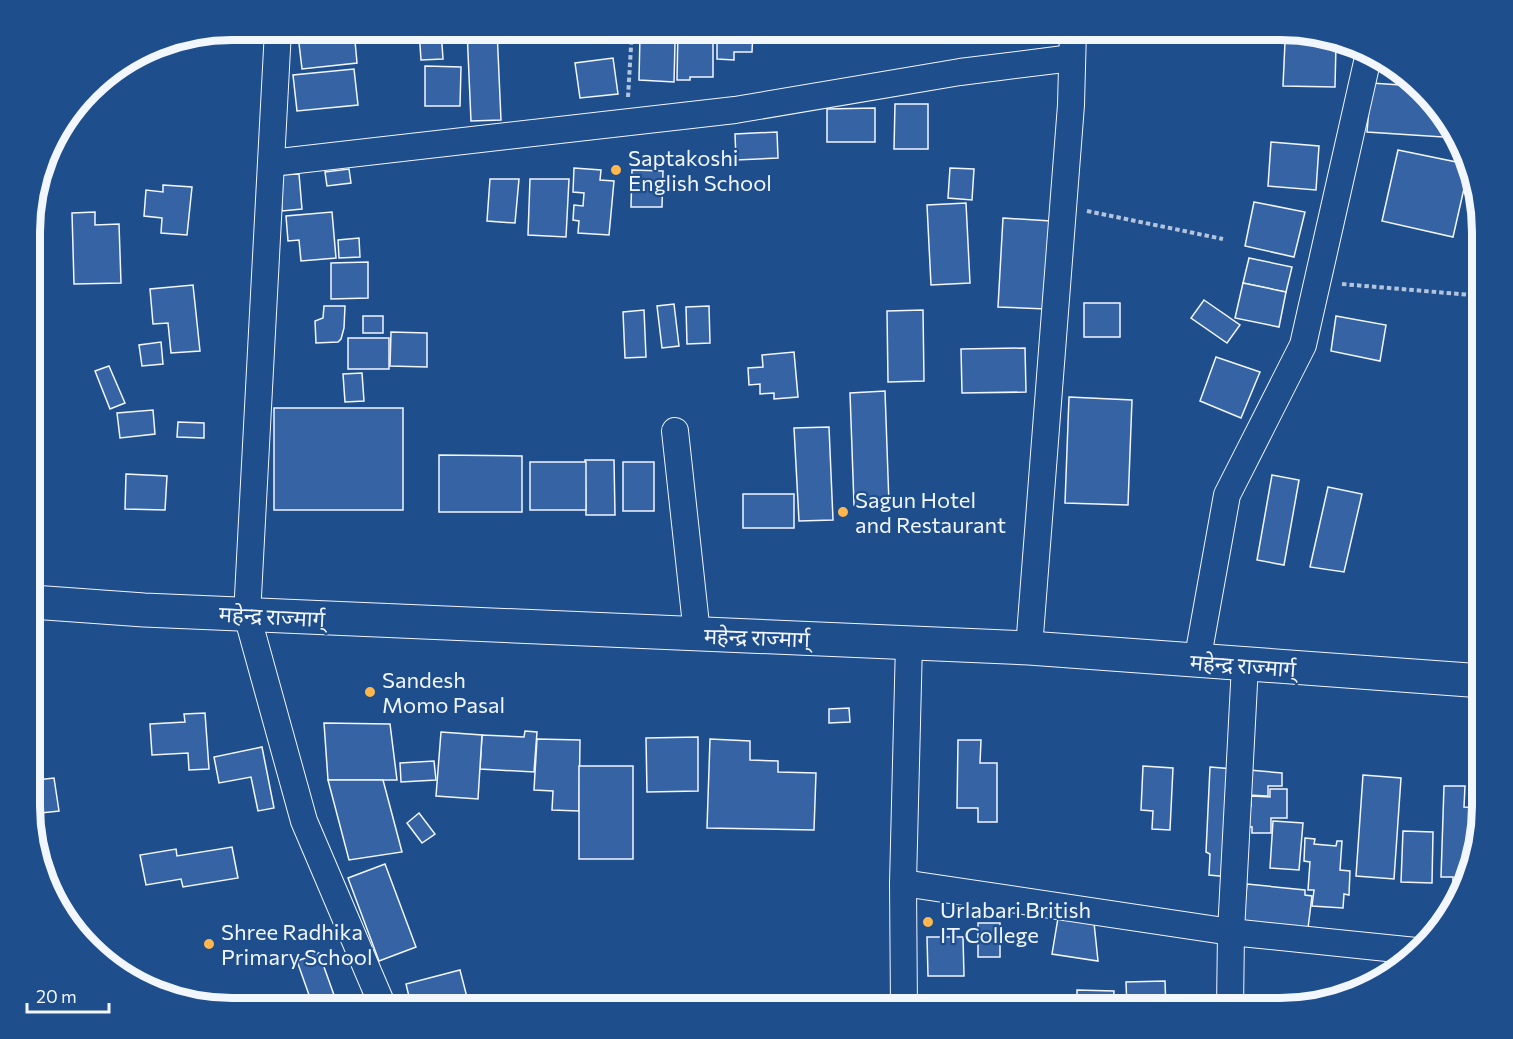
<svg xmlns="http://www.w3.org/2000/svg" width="1513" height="1039" font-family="Commissioner,'Noto Sans Devanagari',sans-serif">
<rect width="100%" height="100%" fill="#1f4e8c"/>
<g fill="#3563a3" stroke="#f2f6ff" stroke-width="1.5">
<polygon points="341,30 354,30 357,63 302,69 298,35"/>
<polygon points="419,30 441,30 443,59 421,60"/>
<polygon points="467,30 497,30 501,120 471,121"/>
<polygon points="678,30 713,30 713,77 690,77 690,80 677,80"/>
<polygon points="717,30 753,30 752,52 734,52 734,60 717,59"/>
<polygon points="924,30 950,30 950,43 923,42"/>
<rect x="997" y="30" width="45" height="10"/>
<polygon points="1236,30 1265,30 1265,39 1235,42"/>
<polygon points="640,35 661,36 660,42 675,43 674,82 639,80"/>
<polygon points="1285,42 1336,44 1335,87 1283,86"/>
<polygon points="613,58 618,94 580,98 575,63"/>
<polygon points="425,66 461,67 460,106 425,106"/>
<polygon points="354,69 358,105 297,111 293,75"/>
<polygon points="1371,83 1416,86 1456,131 1458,138 1367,132"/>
<polygon points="895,104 928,104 928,149 894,149"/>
<polygon points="875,108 875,142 827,142 827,109"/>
<polygon points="777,132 778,158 736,160 735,134"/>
<polygon points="1271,142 1319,146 1316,190 1268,186"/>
<polygon points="1398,150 1466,164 1468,171 1453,237 1382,221"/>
<polygon points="574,168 601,170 600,180 614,181 609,235 578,233 579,221 573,220 574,205 583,206 584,193 573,192"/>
<polygon points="950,168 974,169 972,200 948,198"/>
<polygon points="349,169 351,183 327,186 325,172"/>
<polygon points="632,170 663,171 662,207 631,207"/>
<polygon points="299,174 302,209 282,211 279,175"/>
<polygon points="490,179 519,179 515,223 487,221"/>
<polygon points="530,179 569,179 566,237 528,235"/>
<polygon points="163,185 192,187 187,235 161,233 162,218 144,216 146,190 163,192"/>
<polygon points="1254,202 1305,212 1294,257 1245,246"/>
<polygon points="966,203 970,283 931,285 927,205"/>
<polygon points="95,212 95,225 119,224 121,283 74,284 72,213"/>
<polygon points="332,212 336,258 301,261 299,240 288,241 286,216"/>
<polygon points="1003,218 1051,221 1046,309 998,307"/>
<polygon points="359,238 360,257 339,258 338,240"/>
<polygon points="1249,258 1292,267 1286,292 1243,283"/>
<polygon points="368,262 368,298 331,299 331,263"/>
<polygon points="1243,283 1286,292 1279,327 1235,318"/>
<polygon points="193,285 200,351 171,353 168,323 153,324 150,289"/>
<polygon points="1204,300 1240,325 1227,343 1191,318"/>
<rect x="1084" y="303" width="36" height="34"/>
<polygon points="674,304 679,346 662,348 657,306"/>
<polygon points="324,306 345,306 344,328 341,339 338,342 316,343 315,321 323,318"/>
<polygon points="709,306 710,343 687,344 686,307"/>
<polygon points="644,310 646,357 625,358 623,312"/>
<polygon points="923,310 924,381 888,382 887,311"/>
<rect x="363" y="316" width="20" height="17"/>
<polygon points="1336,316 1386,325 1380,361 1331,351"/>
<polygon points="391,332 427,333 427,367 390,366"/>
<polygon points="1483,333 1483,371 1477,370"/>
<rect x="348" y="338" width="41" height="31"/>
<polygon points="161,342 163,364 142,366 139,345"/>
<polygon points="1025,348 1026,392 962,393 961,349"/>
<polygon points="794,352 798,397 774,399 774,393 760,394 760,384 749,385 748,368 763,367 762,355"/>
<polygon points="1216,357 1260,372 1241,418 1200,401"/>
<polygon points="109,366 125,403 110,409 95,371"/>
<polygon points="362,373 364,401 345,402 343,374"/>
<polygon points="885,391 889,504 854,505 850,393"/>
<polygon points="1069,397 1132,400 1128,505 1065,503"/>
<rect x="274" y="408" width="129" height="102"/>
<polygon points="153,410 155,434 120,438 117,413"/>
<polygon points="178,422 204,423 204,438 177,437"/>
<polygon points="829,427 833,520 799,521 794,428"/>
<polygon points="1483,443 1483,548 1471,546"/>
<polygon points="439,455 522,456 522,512 439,512"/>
<polygon points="585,460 614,460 615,515 586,515"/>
<rect x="530" y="462" width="56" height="48"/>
<rect x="623" y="462" width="31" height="49"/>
<polygon points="126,474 167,476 165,510 125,509"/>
<polygon points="1272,475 1299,480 1284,565 1257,560"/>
<polygon points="1328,487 1362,494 1344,572 1310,567"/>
<rect x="743" y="494" width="51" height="34"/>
<polygon points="849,708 850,722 829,723 829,709"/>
<polygon points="205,713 209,769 189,770 188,753 152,755 150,724 185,722 184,714"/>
<polygon points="324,723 390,724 397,780 328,780"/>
<polygon points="525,731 537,732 534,772 480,769 482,735 524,737"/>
<polygon points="441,732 482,735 478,799 436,796"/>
<polygon points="698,737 698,791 647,792 646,738"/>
<polygon points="537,739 580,740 579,811 552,810 553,791 534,790"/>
<polygon points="710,739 750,741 750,760 778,761 778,772 816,773 814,830 707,828"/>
<polygon points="958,740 981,740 980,763 997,763 997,822 978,822 978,808 957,808"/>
<polygon points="262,747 274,808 258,811 251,777 219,783 214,757"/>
<polygon points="434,761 436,780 401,782 400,763"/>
<rect x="579" y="766" width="54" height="93"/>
<polygon points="1143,766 1173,768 1170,830 1152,829 1153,811 1141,810"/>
<polygon points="1210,767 1234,769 1229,877 1209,875 1210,854 1206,852"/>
<polygon points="1249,770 1282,773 1282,786 1268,786 1268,796 1248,795"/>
<polygon points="1363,775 1401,778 1394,879 1356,876"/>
<polygon points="54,778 59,811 41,813 36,780"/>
<polygon points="328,780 383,780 402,852 349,860"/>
<polygon points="1444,786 1465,786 1464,807 1483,808 1472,872 1456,903 1452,903 1453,877 1441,877"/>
<polygon points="1270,789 1287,789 1287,818 1271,818 1271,833 1252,833 1252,827 1246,826 1247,806 1251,806 1251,796 1270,797"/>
<polygon points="419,813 435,834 422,843 407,823"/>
<polygon points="1273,821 1303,823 1299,870 1270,868"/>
<polygon points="1403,831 1433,832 1432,883 1401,882"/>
<polygon points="1305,838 1315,839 1314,844 1336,846 1337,841 1342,841 1340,870 1350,871 1349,895 1344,894 1343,908 1312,906 1314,890 1308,890 1310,862 1304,861"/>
<polygon points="232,847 238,878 183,887 181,879 146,885 140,855 176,849 177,856"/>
<polygon points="385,864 416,947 379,961 348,878"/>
<polygon points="1247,884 1305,890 1305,895 1312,896 1308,928 1243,921"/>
<polygon points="1441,907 1453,908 1441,930"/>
<polygon points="1058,918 1094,923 1098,961 1052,954"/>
<rect x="978" y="923" width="22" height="34"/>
<polygon points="927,937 963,937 964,976 928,976"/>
<polygon points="319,953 339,1009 314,1009 297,961"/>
<polygon points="460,970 470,1009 412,1009 406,984"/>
<polygon points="1165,981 1166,1009 1127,1009 1126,982"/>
<polygon points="1077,990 1114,991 1113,1009 1077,1009"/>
</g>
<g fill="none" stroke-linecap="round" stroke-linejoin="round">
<g stroke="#f2f6ff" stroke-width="28">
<g id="street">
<polyline points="278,30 247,615 304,821 384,1009"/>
<polyline points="271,163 735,110 960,72 1072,58"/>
<polyline points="675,431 697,634"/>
<polyline points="1029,648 1071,105 1073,30"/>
<polyline points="1197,662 1227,495 1303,345 1369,53"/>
<polyline points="903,883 1231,932 1416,951"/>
<polyline points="904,1009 903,883 909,643"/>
<polyline points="1230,1009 1231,932 1245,665"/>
</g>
</g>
<g stroke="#f2f6ff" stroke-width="35">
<polyline id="highway" points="32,602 144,610 1029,648 1483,681"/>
</g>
<g stroke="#b3c4dc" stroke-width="4" stroke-dasharray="4.5 3" stroke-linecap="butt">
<polyline points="628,97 632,30"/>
<polyline points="1087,211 1223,239"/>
<polyline points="1342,284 1483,296"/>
</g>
<use href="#street" stroke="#1f4e8c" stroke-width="26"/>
<use href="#highway" stroke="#1f4e8c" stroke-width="33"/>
</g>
<g fill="#ffb74d" stroke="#1f4e8c" stroke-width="2">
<circle cx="616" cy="170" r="6"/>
<circle cx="843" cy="512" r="6"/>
<circle cx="370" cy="692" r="6"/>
<circle cx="928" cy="922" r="6"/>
<circle cx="209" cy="944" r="6"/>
</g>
<g text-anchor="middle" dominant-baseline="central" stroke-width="4.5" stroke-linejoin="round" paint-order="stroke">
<g font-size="22" fill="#f2f6ff" stroke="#1f4e8c" text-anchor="start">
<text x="628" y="157">Saptakoshi<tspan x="628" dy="25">English School</tspan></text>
<text x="855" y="499">Sagun Hotel<tspan x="855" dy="25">and Restaurant</tspan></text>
<text x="382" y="679">Sandesh<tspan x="382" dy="25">Momo Pasal</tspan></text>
<text x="940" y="909">Urlabari British<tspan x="940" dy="25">IT College</tspan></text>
<text x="221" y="931">Shree Radhika<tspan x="221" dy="25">Primary School</tspan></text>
</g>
<g font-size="22" fill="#f2f6ff" stroke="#1f4e8c">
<text transform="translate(272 616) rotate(3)">महेन्द्र राज्मार्ग्</text>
<text transform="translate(757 637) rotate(2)">महेन्द्र राज्मार्ग्</text>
<text transform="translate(1243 665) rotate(4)">महेन्द्र राज्मार्ग्</text>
</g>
</g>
<path d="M0 0H1513V1039H0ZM232 40H1280A192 192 0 0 1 1472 232V806A192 192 0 0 1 1280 998H232A192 192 0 0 1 40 806V232A192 192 0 0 1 232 40Z" fill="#1f4e8c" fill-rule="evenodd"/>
<path fill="none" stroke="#f2f6ff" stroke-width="8" d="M232 40H1280A192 192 0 0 1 1472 232V806A192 192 0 0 1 1280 998H232A192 192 0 0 1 40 806V232A192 192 0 0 1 232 40Z"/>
<path d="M27 1003v9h82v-9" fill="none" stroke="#f2f6ff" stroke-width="3"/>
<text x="36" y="1003" font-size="18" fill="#f2f6ff" stroke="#1f4e8c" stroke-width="4.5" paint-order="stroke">20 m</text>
</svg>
